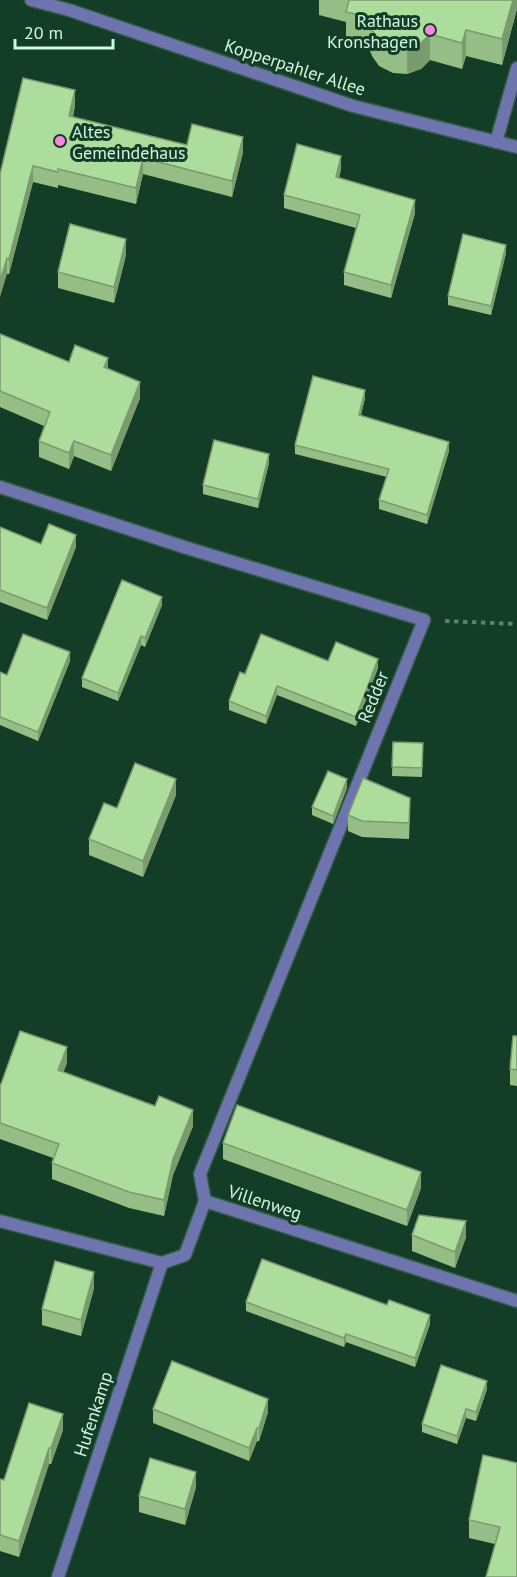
<svg xmlns="http://www.w3.org/2000/svg" width="517" height="1577" font-family="'PT Sans',sans-serif">
<rect width="100%" height="100%" fill="#133d27"/>
<g fill="none" stroke-linecap="round" stroke-linejoin="round">
<g stroke="#315b44" stroke-width="15">
<g id="service">
<polyline points="496,142 517,68"/>
<polyline points="205,1201 200,1174 424,620"/>
</g>
</g>
<g stroke="#315b44" stroke-width="15">
<g id="minor">
<polyline points="0,487 187,548 424,620"/>
<polyline points="0,1221 162,1263 185,1255 205,1201 517,1301"/>
<polyline points="58,1577 162,1263"/>
</g>
</g>
<g stroke="#315b44" stroke-width="15">
<polyline id="tertiary" points="31,0 69,10 353,106 517,147"/>
</g>
<polyline stroke="#59816b" stroke-width="4" stroke-dasharray="4.5 4.5" stroke-linecap="butt" points="445,621 517,624"/>
<use href="#service" stroke="#6d74ae" stroke-width="12"/>
<use href="#minor" stroke="#6d74ae" stroke-width="12"/>
<use href="#tertiary" stroke="#6d74ae" stroke-width="12"/>
</g>
<g fill="#95be86">
<polygon points="319,0 517,0 517,9 502,65 466,56 462,69 430,60 421,69 407,74 393,73 379,66 372,56 367,43 346,38 346,22 319,15"/>
<polygon points="75,106 73,117 187,145 243,152 232,197 143,174 136,204 58,185 58,188 33,182 9,274 7,274 0,174"/>
<polygon points="341,169 339,178 415,213 391,298 344,285 344,272 356,228 284,208 284,195"/>
<polygon points="506,253 491,315 448,305 448,296"/>
<polygon points="126,255 114,303 58,288 58,272"/>
<polygon points="0,334 69,362 108,369 140,398 111,471 74,456 69,469 39,457 39,441 44,426 0,407"/>
<polygon points="365,398 361,415 449,451 427,524 379,509 379,500 387,477 295,454 295,445"/>
<polygon points="269,463 258,508 203,494 203,485"/>
<polygon points="0,527 41,544 76,547 47,620 0,602"/>
<polygon points="162,605 145,647 141,645 118,701 82,687 82,678"/>
<polygon points="70,661 38,741 0,725 0,672 7,675"/>
<polygon points="328,661 378,668 356,726 277,695 266,724 229,710 229,701 245,674"/>
<polygon points="393,742 423,743 422,777 392,776"/>
<polygon points="347,788 333,824 312,815 312,807"/>
<polygon points="176,795 143,877 89,855 89,839 117,808"/>
<polygon points="410,814 409,839 362,837 348,831 348,815"/>
<polygon points="517,1036 517,1086 510,1085 510,1069"/>
<polygon points="67,1063 63,1072 193,1126 173,1175 164,1216 129,1208 52,1179 52,1163 53,1158 0,1139 0,1084"/>
<polygon points="223,1143 421,1188 407,1226 223,1159"/>
<polygon points="412,1235 466,1237 455,1268 412,1251"/>
<polygon points="94,1288 81,1336 42,1325 42,1309"/>
<polygon points="246,1302 430,1324 415,1367 346,1342 344,1347 246,1311"/>
<polygon points="487,1389 476,1421 466,1418 457,1444 422,1432 422,1424"/>
<polygon points="153,1409 268,1412 259,1441 257,1441 249,1461 153,1423"/>
<polygon points="63,1430 51,1464 49,1464 19,1557 0,1551 0,1479 4,1480"/>
<polygon points="517,1463 495,1544 469,1538 469,1520"/>
<polygon points="196,1487 185,1525 139,1512 139,1496"/>
</g>
<g fill="#799b6d">
<polygon points="513,0 517,0 517,9 502,65 502,39"/>
<polygon points="466,30 466,56 462,69 462,43"/>
<polygon points="430,34 430,60 421,69 407,74 407,48"/>
<polygon points="75,90 75,106 69,132 69,116"/>
<polygon points="243,137 243,152 232,197 232,181"/>
<polygon points="341,156 341,169 336,190 336,177"/>
<polygon points="143,158 143,174 136,204 136,188"/>
<polygon points="33,166 33,182 9,274 9,259"/>
<polygon points="415,200 415,213 391,298 391,285"/>
<polygon points="126,239 126,255 114,303 114,287"/>
<polygon points="506,245 506,253 491,315 491,306"/>
<polygon points="7,258 7,274 0,297 0,281"/>
<polygon points="108,358 108,374 104,367"/>
<polygon points="140,382 140,398 111,471 111,455"/>
<polygon points="365,390 365,398 359,423 359,415"/>
<polygon points="74,441 74,456 69,469 69,453"/>
<polygon points="449,442 449,451 427,524 427,515"/>
<polygon points="269,454 269,463 258,508 258,499"/>
<polygon points="76,535 76,547 47,620 47,608"/>
<polygon points="162,597 162,605 145,647 145,638"/>
<polygon points="141,636 141,645 118,701 118,693"/>
<polygon points="70,652 70,661 38,741 38,732"/>
<polygon points="378,659 378,668 356,726 356,717"/>
<polygon points="277,686 277,695 266,724 266,716"/>
<polygon points="176,779 176,795 143,877 143,861"/>
<polygon points="347,779 347,788 333,824 333,816"/>
<polygon points="67,1047 67,1063 58,1086 58,1070"/>
<polygon points="193,1110 193,1126 173,1175 164,1216 164,1200 173,1159"/>
<polygon points="421,1172 421,1188 407,1226 407,1210"/>
<polygon points="466,1221 466,1237 455,1268 455,1252"/>
<polygon points="94,1272 94,1288 81,1336 81,1320"/>
<polygon points="430,1315 430,1324 415,1367 415,1358"/>
<polygon points="346,1334 346,1342 344,1347 344,1338"/>
<polygon points="487,1381 487,1389 476,1421 476,1412"/>
<polygon points="268,1399 268,1412 259,1441 259,1428"/>
<polygon points="466,1409 466,1418 457,1444 457,1436"/>
<polygon points="63,1414 63,1430 51,1464 51,1448"/>
<polygon points="257,1428 257,1441 249,1461 249,1448"/>
<polygon points="49,1448 49,1464 19,1557 19,1541"/>
<polygon points="196,1472 196,1487 185,1525 185,1509"/>
</g>
<g fill="#addd9c" stroke="#799b6d" stroke-width="1.5">
<polygon points="349,0 513,0 502,39 466,30 462,43 430,34 421,43 407,48 393,47 379,40 372,30 367,17 346,12"/>
<polygon points="23,78 75,90 69,116 187,145 192,124 243,137 232,181 143,158 136,188 58,169 58,172 33,166 9,259 7,258 0,281 0,174"/>
<polygon points="297,144 341,156 336,177 415,200 391,285 344,272 360,215 284,195"/>
<polygon points="70,224 126,239 114,287 58,272"/>
<polygon points="463,234 506,245 491,306 448,296"/>
<polygon points="0,334 69,362 75,345 108,358 104,367 140,382 111,455 74,441 69,453 39,441 50,412 0,391"/>
<polygon points="313,376 365,390 359,415 449,442 427,515 379,500 389,469 295,445"/>
<polygon points="214,440 269,454 258,499 203,485"/>
<polygon points="49,524 76,535 47,608 0,590 0,527 41,544"/>
<polygon points="122,580 162,597 145,638 141,636 118,693 82,678"/>
<polygon points="23,634 70,652 38,732 0,717 0,672 7,675"/>
<polygon points="261,634 328,661 336,642 378,659 356,717 277,686 266,716 229,701 240,672 245,674"/>
<polygon points="393,742 423,743 422,768 392,767"/>
<polygon points="135,763 176,779 143,861 89,839 104,803 117,808"/>
<polygon points="328,771 347,779 333,816 312,807"/>
<polygon points="363,778 410,798 409,823 362,821 348,815"/>
<polygon points="20,1031 67,1047 58,1070 155,1106 159,1096 193,1110 173,1159 164,1200 129,1192 52,1163 59,1144 0,1123 0,1084 1,1084"/>
<polygon points="513,1036 517,1036 517,1070 510,1069"/>
<polygon points="237,1105 421,1172 407,1210 223,1143"/>
<polygon points="419,1215 466,1221 455,1252 412,1235"/>
<polygon points="262,1259 387,1305 389,1300 430,1315 415,1358 346,1334 344,1338 246,1302"/>
<polygon points="55,1261 94,1272 81,1320 42,1309"/>
<polygon points="172,1361 268,1399 259,1428 257,1428 249,1448 153,1409"/>
<polygon points="441,1365 487,1381 476,1412 466,1409 457,1436 422,1424"/>
<polygon points="29,1403 63,1414 51,1448 49,1448 19,1541 0,1535 0,1479 4,1480"/>
<polygon points="483,1455 517,1463 517,1577 486,1577 500,1527 469,1520"/>
<polygon points="150,1458 196,1472 185,1509 139,1496"/>
</g>
<g fill="#fe85df" stroke="#133d27" stroke-width="2">
<circle cx="430" cy="30" r="6"/>
<circle cx="60" cy="141" r="6"/>
</g>
<g text-anchor="middle" dominant-baseline="central" stroke-width="6" stroke-linejoin="round" paint-order="stroke">
<g font-size="18" fill="#d0f7df" stroke="#133d27" text-anchor="end">
<text x="418" y="20">Rathaus<tspan x="418" dy="21">Kronshagen</tspan></text>
<text x="72" y="131" text-anchor="start">Altes<tspan x="72" dy="21">Gemeindehaus</tspan></text>
</g>
<g font-size="18" fill="#d0f7df" stroke="#133d27">
<text transform="translate(295 67) rotate(18)">Kopperpahler Allee</text>
<text transform="translate(373 697) rotate(-68)">Redder</text>
<text transform="translate(265 1202) rotate(18)">Villenweg</text>
<text transform="translate(93 1414) rotate(-72)">Hufenkamp</text>
</g>
</g>
<path d="M15 39v9h98v-9" fill="none" stroke="#d0f7df" stroke-width="3"/>
<text x="24" y="39" font-size="18" fill="#d0f7df" stroke="#133d27" stroke-width="4.5" paint-order="stroke">20 m</text>
</svg>
